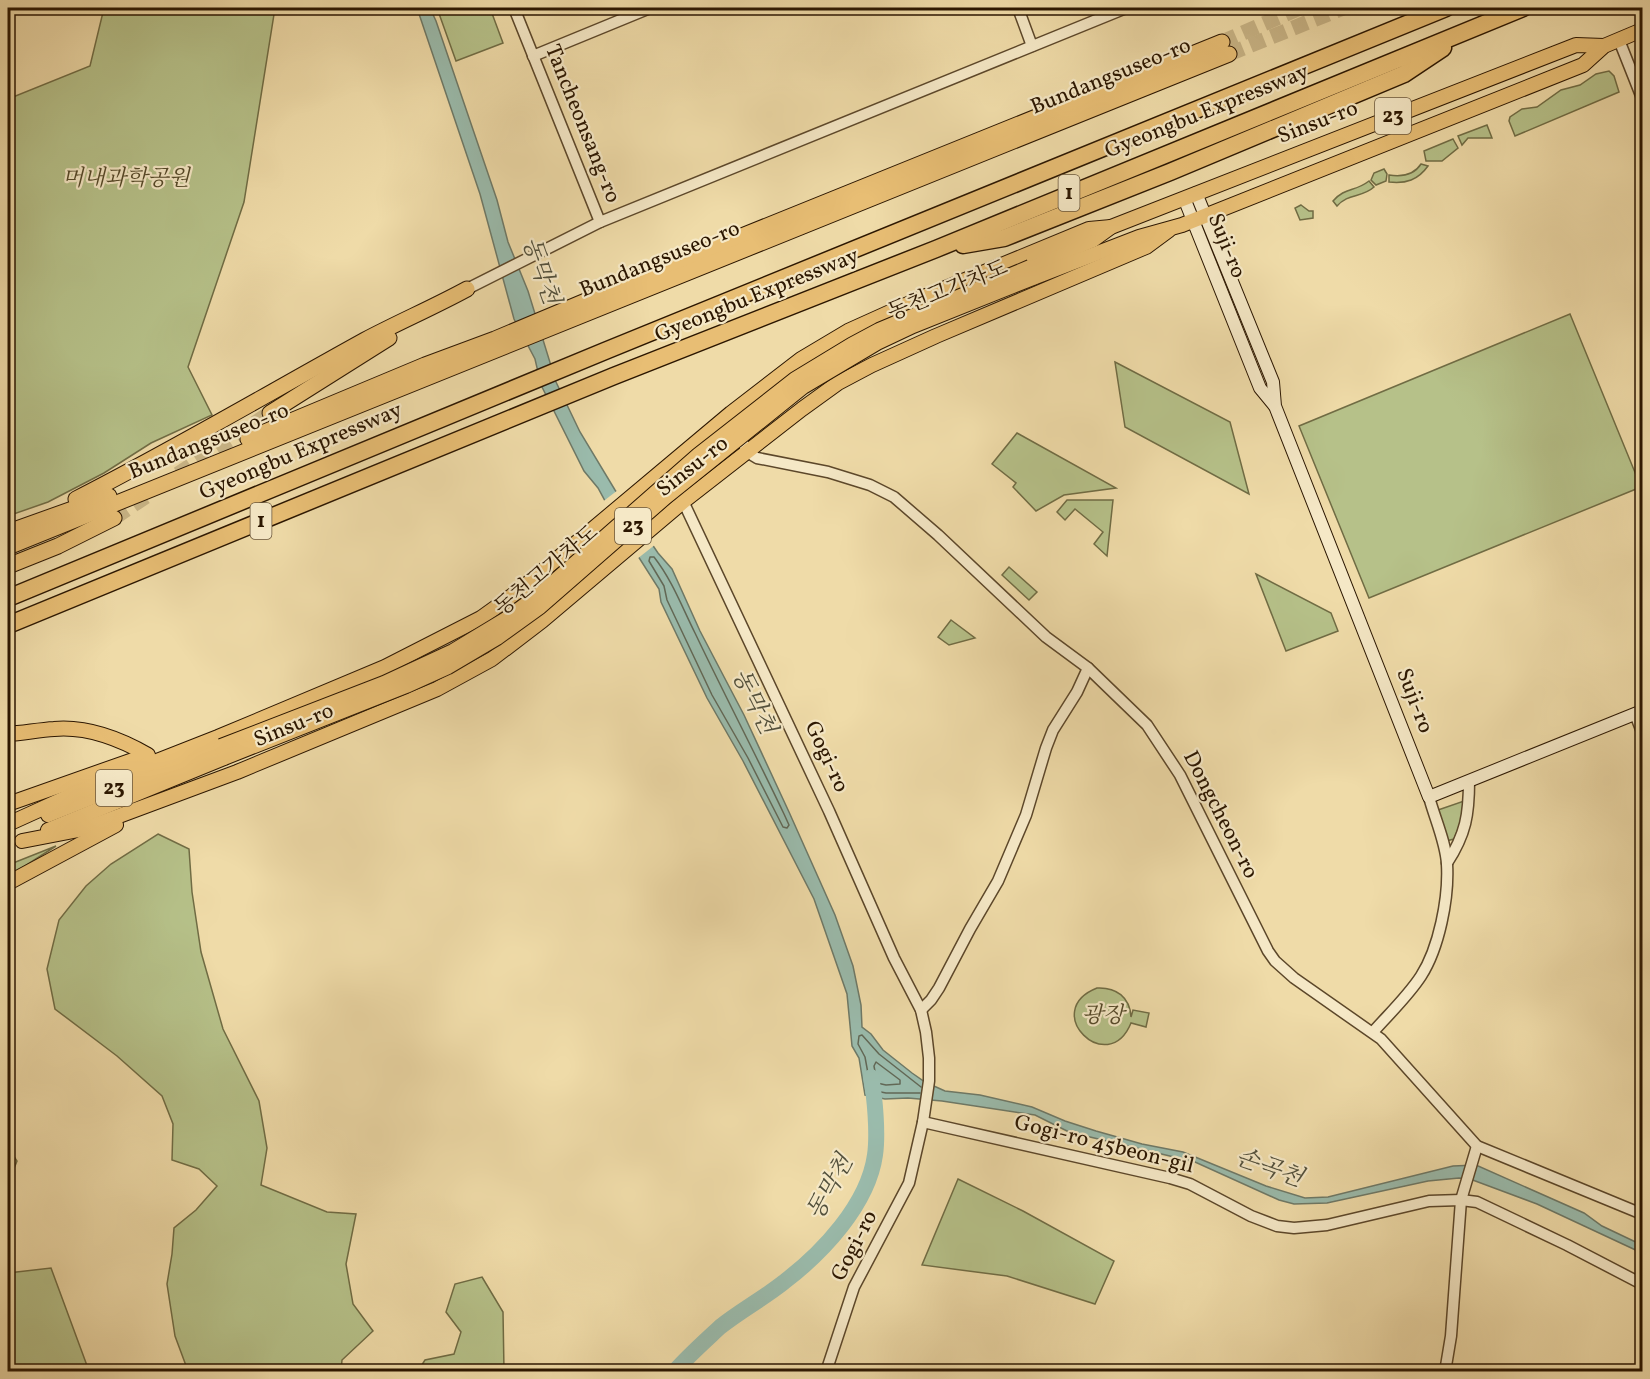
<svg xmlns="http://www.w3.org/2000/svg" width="1650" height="1379" font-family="Vollkorn,'Noto Serif KR',serif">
<rect width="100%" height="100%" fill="#efdba8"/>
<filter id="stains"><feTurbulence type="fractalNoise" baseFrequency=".00333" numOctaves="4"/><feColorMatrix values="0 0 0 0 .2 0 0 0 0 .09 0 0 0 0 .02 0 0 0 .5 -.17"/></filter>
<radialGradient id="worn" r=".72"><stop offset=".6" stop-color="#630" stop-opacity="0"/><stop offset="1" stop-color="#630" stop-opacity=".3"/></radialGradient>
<g fill="#b6c189" stroke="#706c44" stroke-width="1.5">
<polygon points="104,8 275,8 244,202 188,367 212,415 151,443 104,473 48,502 8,516 8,99 90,66"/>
<polygon points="437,8 490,8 503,43 456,61"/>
<polygon points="1609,71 1614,76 1619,92 1515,136 1509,121 1510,117 1522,109 1537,107 1561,90 1580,85 1596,74"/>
<polygon points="1487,125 1492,138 1468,138 1462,145 1458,136"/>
<polygon points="1453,139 1458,148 1442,161 1426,161 1424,151"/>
<path d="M1421,164L1428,166C1418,180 1406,184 1389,182V175C1402,177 1414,175 1421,164Z"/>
<polygon points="1384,169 1387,174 1386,181 1376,185 1371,180 1374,173"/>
<path d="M1369,181L1374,187C1362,198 1348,193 1337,206L1333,201C1345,187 1355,192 1369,181Z"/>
<polygon points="1301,205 1309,211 1313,211 1313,218 1300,220 1295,208"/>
<polygon points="1570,314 1641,487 1369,598 1299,426"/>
<polygon points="1115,362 1230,422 1249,494 1125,427"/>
<polygon points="1017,433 1116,488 1064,495 1036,511 1013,487 1016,483 992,464"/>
<polygon points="1067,500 1113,500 1107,556 1094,544 1103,532 1075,509 1065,520 1057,512"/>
<polygon points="1009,567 1037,592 1029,600 1002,575"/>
<polygon points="1256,574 1331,613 1338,631 1286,651"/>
<polygon points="951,620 975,638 949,645 938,637"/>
<polygon points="1464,801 1464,814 1454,839 1446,841 1438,810"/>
<polygon points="158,834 189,849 192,892 201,952 223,1029 259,1101 267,1148 261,1185 327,1212 356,1214 346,1264 353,1304 373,1331 342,1360 341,1371 188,1371 175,1336 167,1284 172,1254 174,1228 196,1210 217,1186 199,1169 172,1160 173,1124 162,1096 117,1056 55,1009 47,969 59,920 86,886 111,864"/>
<polygon points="56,846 8,877 8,865"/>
<path d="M1097,988C1116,987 1130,997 1131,1017L1133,1010L1149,1013L1146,1027L1131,1023C1108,1079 1039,1011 1097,988Z"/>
<polygon points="8,1147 17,1161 8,1183"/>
<polygon points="958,1179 1023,1211 1114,1261 1095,1304 1007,1276 922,1265"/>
<polygon points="51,1268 89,1371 8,1371 8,1273"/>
<polygon points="482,1277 503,1312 504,1371 418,1371 425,1360 454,1354 461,1332 446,1312 455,1284"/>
</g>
<polygon fill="#9abbac" stroke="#6e7967" stroke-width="1.5" points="417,8 430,8 436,21 497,200 508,242 528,291 556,382 580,432 615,490 658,553 672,569 700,631 744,715 789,812 835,915 853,966 861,1005 862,1027 871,1034 883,1050 912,1073 925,1082 945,1091 980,1095 1032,1107 1065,1121 1096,1131 1142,1144 1183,1152 1266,1186 1305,1198 1328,1197 1453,1166 1476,1165 1584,1213 1602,1226 1642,1245 1642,1253 1537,1204 1470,1179 1459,1178 1428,1181 1327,1203 1294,1204 1279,1200 1195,1162 1069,1132 1035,1115 942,1101 908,1098 885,1099 865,1095 859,1058 852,1046 847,994 814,899 743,761 707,698 661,602 659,589 617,523 598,488 584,471 541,385 535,359 514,319 480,194"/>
<polygon fill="#efdba8" points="618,490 656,544 637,559 601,503"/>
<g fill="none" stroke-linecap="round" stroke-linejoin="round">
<g stroke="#626856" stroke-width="1.5">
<path d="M650,557H654C672,580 682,607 695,633C724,694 755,753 784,814L789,825L787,828L783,827L748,758L712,695L667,600L664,586L649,561Z"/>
<polygon points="876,1062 900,1080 900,1084 886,1085 877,1083 874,1066"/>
<polyline points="920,1093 886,1093 871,1090 865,1057 858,1044 859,1036 862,1035 879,1054 921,1087"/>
</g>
<path stroke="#9abbac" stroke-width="16" d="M674,1372C688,1356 705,1341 720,1327C740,1311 764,1298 784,1282C822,1253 868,1205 875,1155C878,1134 875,1098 871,1077"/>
<g stroke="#c8b486" stroke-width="15" stroke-dasharray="15 8" stroke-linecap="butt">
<polyline points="1222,42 1300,8"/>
<polyline points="1229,54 1343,8"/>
<polyline points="178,474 270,413"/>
<polyline points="114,518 151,493"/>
</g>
<g stroke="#5c472a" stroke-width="13">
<g id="tertiary">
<polyline points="514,8 600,222"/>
<polyline points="1018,8 1032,46"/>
<polyline points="1619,40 1642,98"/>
<polyline points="533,56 650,8"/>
<polyline points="467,289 600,222 1126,8"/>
<polyline points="738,431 747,452 757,458 828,472 870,485 894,497 938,535 1046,637 1088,668 1147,725 1180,775 1268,951 1275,961 1294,978 1381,1039 1477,1146 1642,1214"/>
<polyline points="674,482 829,811 894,958 921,1010 926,1032 929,1058 929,1081 923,1122 909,1183 854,1287 826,1372"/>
<polyline points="1635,714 1642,732"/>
<path d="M1447,863C1466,834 1469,814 1469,781"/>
<polyline points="921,1010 931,1000 939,988 970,929 998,881 1026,815 1046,748 1053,730 1077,692 1088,668"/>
<path d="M1373,1032C1389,1014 1408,996 1421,976C1439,948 1449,898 1447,864C1446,843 1435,819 1429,797"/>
<polyline points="923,1122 1170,1178 1190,1184 1251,1216 1277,1226 1294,1228 1327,1225 1429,1201 1461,1200 1477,1202 1567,1245 1642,1284"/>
<polyline points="1445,1372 1451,1336 1461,1200 1477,1146"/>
</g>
</g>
<g stroke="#2b1600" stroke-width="14">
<g id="secondary">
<polyline points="1196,193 1273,382 1275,406 1429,797 1642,711"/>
<polyline points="1184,198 1260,388 1274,405"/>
</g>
</g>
<g stroke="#2b1600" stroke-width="16">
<g id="primary">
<polyline points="1030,267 1093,240 1111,227 1576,45 1604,46"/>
<polyline points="1033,278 1139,237 1182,225 1583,65 1604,46 1642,30"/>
<path d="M8,734C23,733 39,730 54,729C87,726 120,739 148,755"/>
<polyline points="8,804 147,755"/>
<polyline points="48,815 221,746"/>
<polyline points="8,824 83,790 218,737 385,667 481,618 520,590 731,413 801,359 848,331 919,299 1089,229 1111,227"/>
<polyline points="48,830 224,758"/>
<polyline points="22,841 84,829 237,772 437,689 492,659 542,621 684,501 802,409 838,383 872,365 936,336 1146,247 1169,230"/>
<polyline points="8,883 116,825"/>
</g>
</g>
<g stroke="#2b1600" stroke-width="17">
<g id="trunk">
<polyline points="270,413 389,338"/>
<polyline points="248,439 425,365 495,339 717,246 1222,42"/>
<path d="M76,499C174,449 269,393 365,340C399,322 434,307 467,289"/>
<polyline points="8,532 109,496"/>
<polyline points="8,547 1229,54"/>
<polyline points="8,566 58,546 114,518"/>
</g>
</g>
<g stroke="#2b1600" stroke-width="19">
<g id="motorway">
<polyline points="963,245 1004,238 1170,172 1404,74 1443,48"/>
<polyline points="8,598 605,351 1446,8"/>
<polyline points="8,625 614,376 936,249 1523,8"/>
</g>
</g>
<use href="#tertiary" stroke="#f5e8c6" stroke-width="10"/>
<use href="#secondary" stroke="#f5e8c6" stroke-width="12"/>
<use href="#primary" stroke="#e8be74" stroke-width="14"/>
<use href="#trunk" stroke="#e8be74" stroke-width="15"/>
<use href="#motorway" stroke="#e8be74" stroke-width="16"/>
<g stroke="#2b1600" stroke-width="16" stroke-linecap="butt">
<g id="primary-bridge">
<polyline points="221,746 384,683 453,651 506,619 541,593 698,455 795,379 851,345 879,330 1030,267"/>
<polyline points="224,758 406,686 448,667 497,638 540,607 666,497 803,387 877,343 913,326 1033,278"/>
</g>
</g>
<use href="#primary-bridge" stroke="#e8be74" stroke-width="14"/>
</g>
<g text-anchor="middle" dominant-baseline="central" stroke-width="4.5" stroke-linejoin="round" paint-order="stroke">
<g fill="#f5e8c6" stroke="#68553b" stroke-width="1.5">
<rect x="1375" y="98" width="36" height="36" rx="4.5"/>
<rect x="1058.5" y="175" width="21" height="36" rx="4.5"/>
<rect x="250.5" y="503" width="21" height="36" rx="4.5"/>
<rect x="615" y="508" width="36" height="36" rx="4.5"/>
<rect x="96" y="770" width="36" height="36" rx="4.5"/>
</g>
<g font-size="21" font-weight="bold" fill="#2b1600">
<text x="1393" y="116">23</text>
<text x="1069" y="193">1</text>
<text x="261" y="521">1</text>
<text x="633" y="526">23</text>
<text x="114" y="788">23</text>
</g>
<g font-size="22" fill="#2b1600" stroke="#f5e8c6">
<text transform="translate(1111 77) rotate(-22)">Bundangsuseo-ro</text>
<text transform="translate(1207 112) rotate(-22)">Gyeongbu Expressway</text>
<text transform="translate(1318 123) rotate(-21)">Sinsu-ro</text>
<text transform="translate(582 124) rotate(68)">Tancheonsang-ro</text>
<text transform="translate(1226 246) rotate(68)">Suji-ro</text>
<text transform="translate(660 260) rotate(-22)">Bundangsuseo-ro</text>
<text transform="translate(948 291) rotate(-22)">동천고가차도</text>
<text transform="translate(757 296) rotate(-22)">Gyeongbu Expressway</text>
<text transform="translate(209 442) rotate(-22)">Bundangsuseo-ro</text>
<text transform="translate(301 452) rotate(-23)">Gyeongbu Expressway</text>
<text transform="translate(693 467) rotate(-38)">Sinsu-ro</text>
<text transform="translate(547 571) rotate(-40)">동천고가차도</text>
<text transform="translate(1414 701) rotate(69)">Suji-ro</text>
<text transform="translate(294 726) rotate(-22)">Sinsu-ro</text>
<text transform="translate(826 757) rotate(65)">Gogi-ro</text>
<text transform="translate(1220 815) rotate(63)">Dongcheon-ro</text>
<text transform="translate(1104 1145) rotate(14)">Gogi-ro 45beon-gil</text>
<text transform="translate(855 1246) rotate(-63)">Gogi-ro</text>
</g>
<g font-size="22" font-style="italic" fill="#554929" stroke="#f5e8c6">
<text x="126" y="179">머내과학공원</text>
<text x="1103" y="1016">광장</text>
</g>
<g font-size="24" font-style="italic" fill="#52503c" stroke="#f5e8c6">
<text transform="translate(540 271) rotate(71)">동막천</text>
<text transform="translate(753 702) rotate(64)">동막천</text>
<text transform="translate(1269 1169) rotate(20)">손곡천</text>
<text transform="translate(831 1188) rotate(-61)">동막천</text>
</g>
</g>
<rect width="1650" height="1379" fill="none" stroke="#efdba8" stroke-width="30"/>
<rect x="9" y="9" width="1632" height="1361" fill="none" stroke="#2b1600" stroke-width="3"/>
<rect x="15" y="15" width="1620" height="1349" fill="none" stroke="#2b1600" stroke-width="1.5"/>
<rect width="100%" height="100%" filter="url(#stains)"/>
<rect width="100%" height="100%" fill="url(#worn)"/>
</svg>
